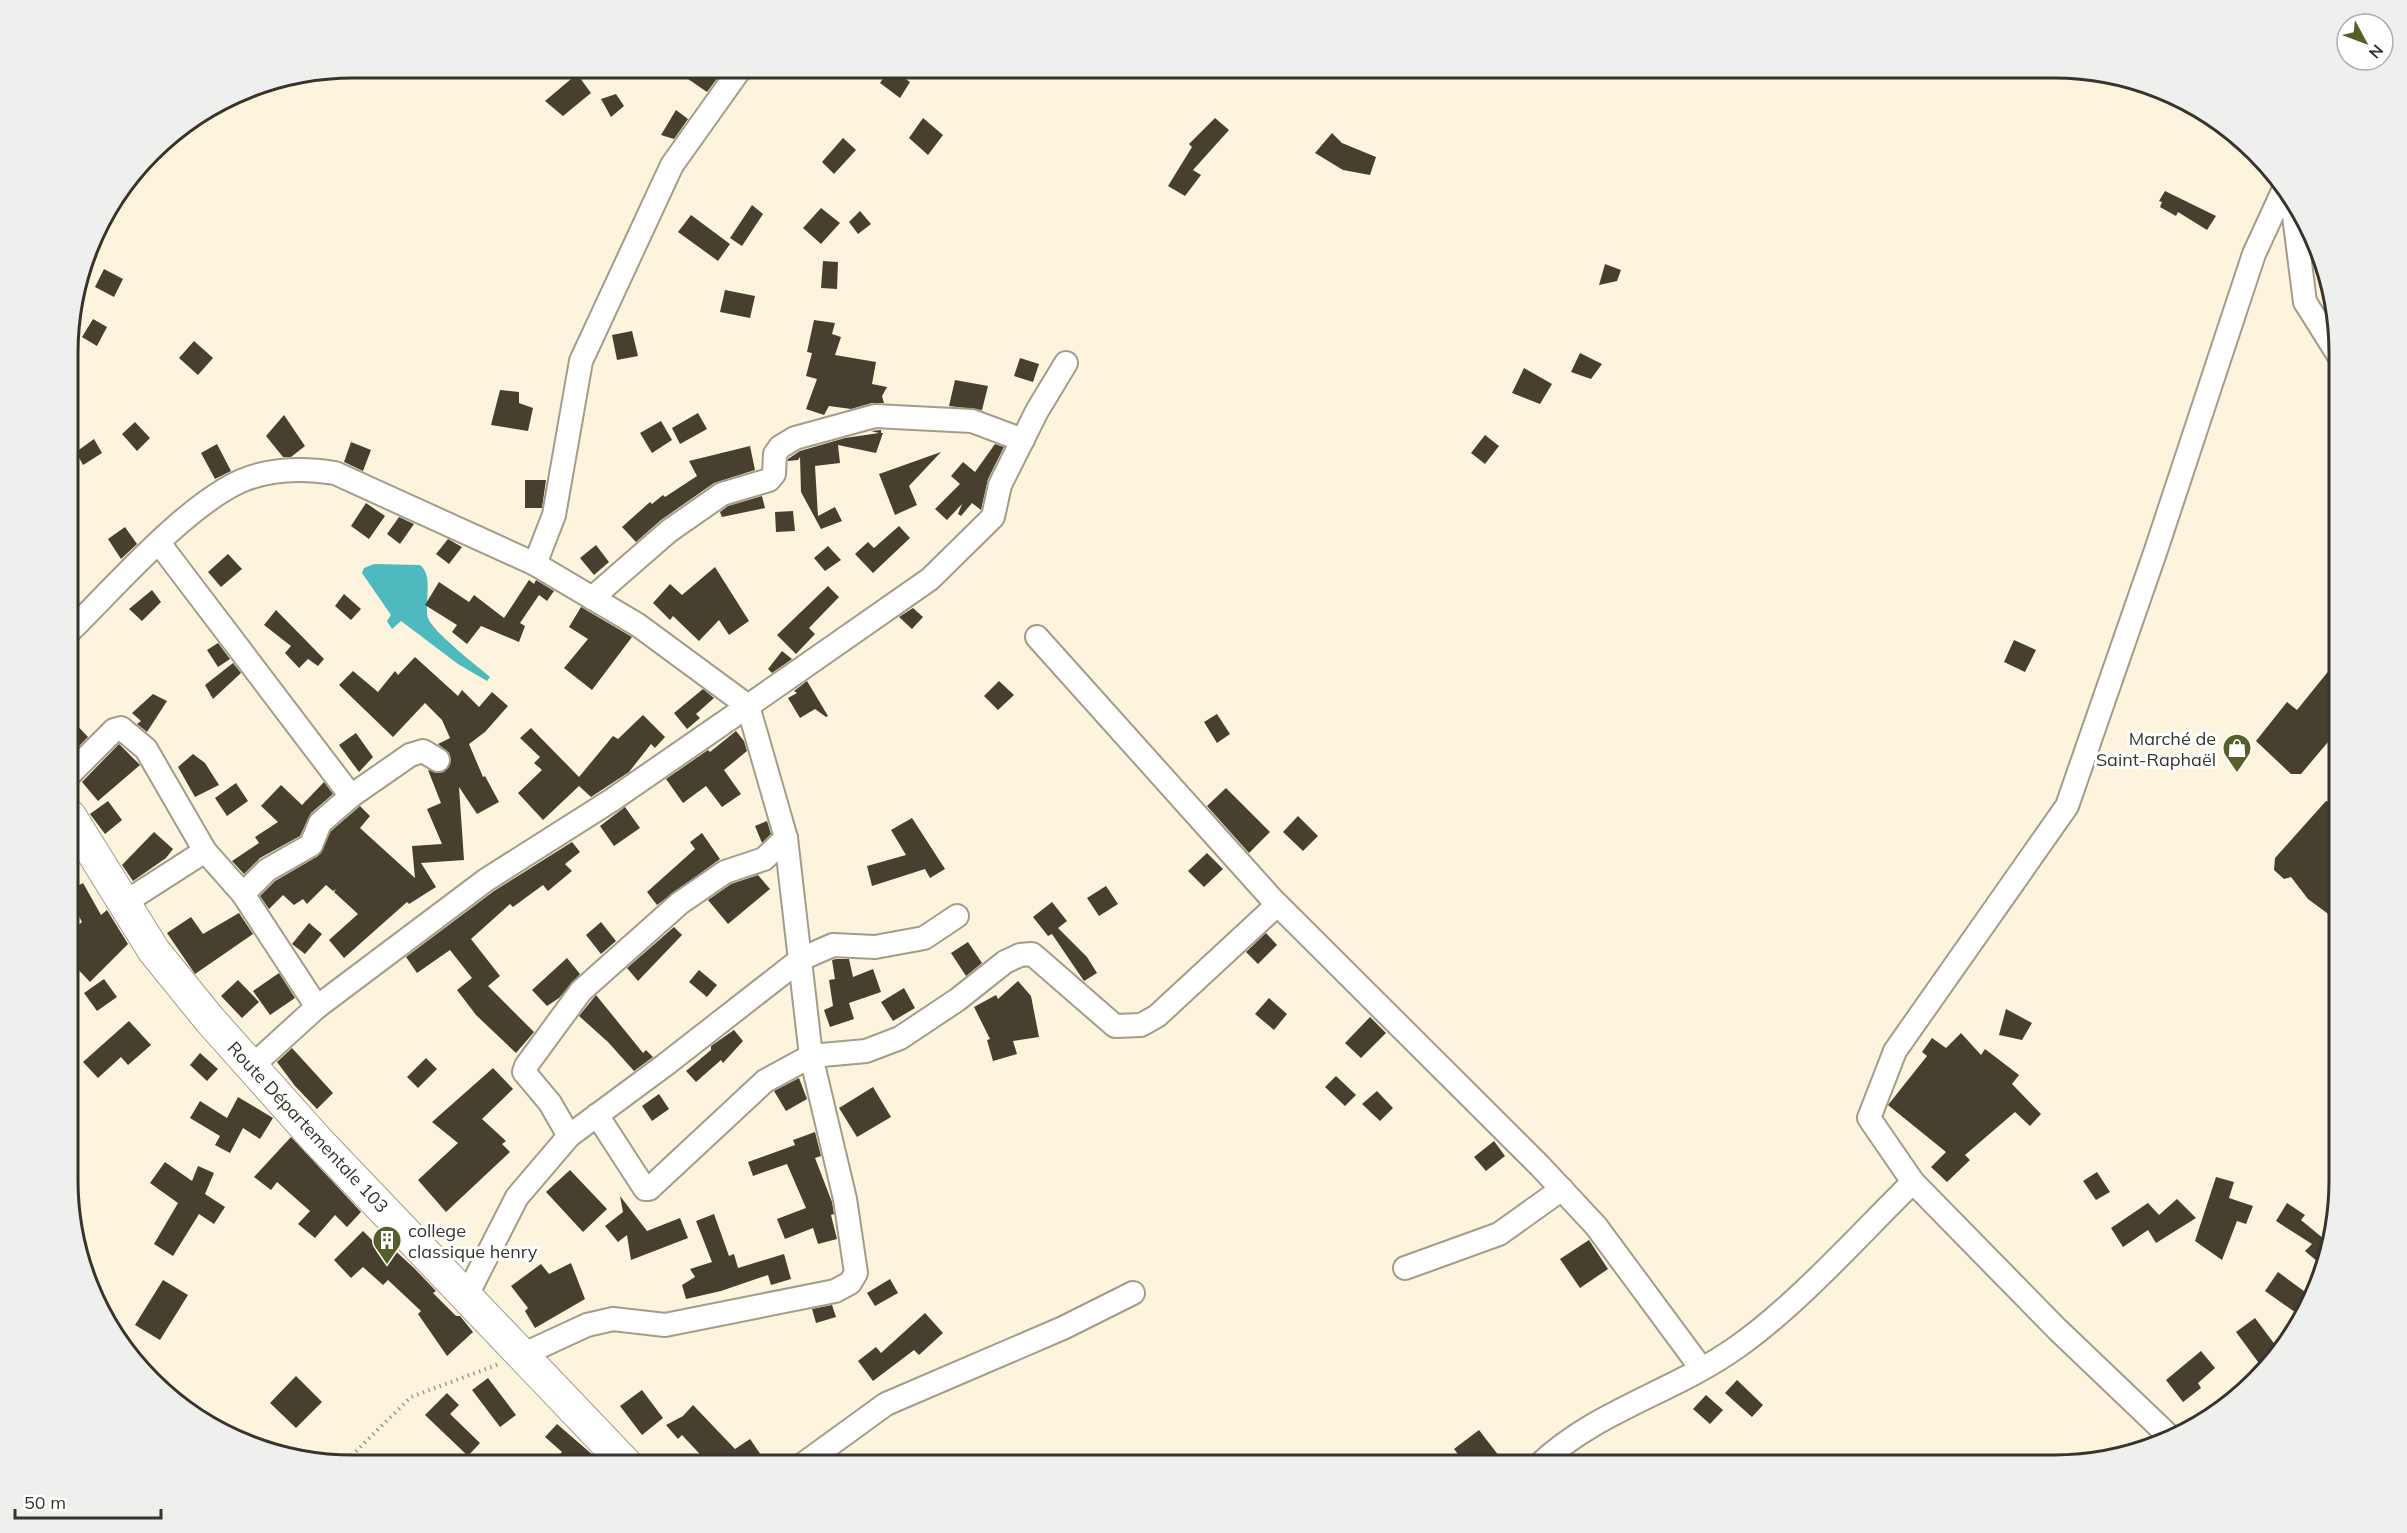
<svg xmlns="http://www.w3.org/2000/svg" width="2407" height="1533" font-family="Mulish,sans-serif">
<rect width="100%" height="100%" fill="#fdf4de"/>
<path fill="#4eb9bf" d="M374,564L420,565C434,576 424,602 428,618C432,631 477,666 490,677L487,681L458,664L401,621L392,629L387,621L391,615L362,573L364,568Z"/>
<g fill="#48402f">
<polygon points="672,68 716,68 722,72 707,92"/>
<polygon points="890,68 910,82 900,98 880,83"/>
<polygon points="577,74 591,93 563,116 545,101"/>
<polygon points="616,94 624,106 611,117 601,99"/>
<polygon points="676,110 688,119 674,139 661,135"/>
<polygon points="923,118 943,135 928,155 909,138"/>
<polygon points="1215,118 1229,130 1193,170 1201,175 1185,196 1168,186 1192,147 1189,144"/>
<polygon points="1332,133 1342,143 1376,157 1370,175 1343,170 1315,153"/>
<polygon points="843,138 856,150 834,174 822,162"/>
<polygon points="2165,191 2216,216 2207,230 2178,212 2176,216 2160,207 2162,202 2159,201"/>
<polygon points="752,205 763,214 742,246 730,238"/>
<polygon points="821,208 840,223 821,244 803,228"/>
<polygon points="860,211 871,224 858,234 849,222"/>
<polygon points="691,215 730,244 718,261 678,232"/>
<polygon points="823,261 838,262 837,289 821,288"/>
<polygon points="1605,264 1621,270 1617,281 1599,285"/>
<polygon points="104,269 123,279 114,297 95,287"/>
<polygon points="725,290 755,296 750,318 720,312"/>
<polygon points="93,319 107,327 97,346 82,337"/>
<polygon points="814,320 835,323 832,334 841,337 835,355 876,362 872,384 887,387 882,396 884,403 872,403 851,409 829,406 824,415 806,409 817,379 806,376 812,353 807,352"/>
<polygon points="632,331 638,356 617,360 612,335"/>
<polygon points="194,341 213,358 198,375 179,358"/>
<polygon points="1580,353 1602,364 1591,379 1571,372"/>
<polygon points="1020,358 1039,364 1033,382 1014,376"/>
<polygon points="1524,368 1552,384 1540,404 1512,393"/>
<polygon points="955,380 988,386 982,410 949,406"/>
<polygon points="500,390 519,392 519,403 533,408 528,431 491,425"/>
<polygon points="698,413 707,429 680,444 672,428"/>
<polygon points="284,415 305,446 291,457 283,457 266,436"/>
<polygon points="661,421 672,440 652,453 640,433"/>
<polygon points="135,422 150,438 137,451 122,434"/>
<polygon points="881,430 881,433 883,433 876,453 838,445 840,463 815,466 818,516 835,507 842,521 821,529 801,492 800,457 798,460 788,461 788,459 800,451 845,438 879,433 871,431"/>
<polygon points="1485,435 1499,446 1485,464 1471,453"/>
<polygon points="94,439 102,453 83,465 76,452"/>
<polygon points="351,442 371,450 363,471 344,462"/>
<polygon points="217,444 231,471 215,479 201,453"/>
<polygon points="995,444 1004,447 988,479 981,510 972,503 961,516 958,514 962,504 947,520 935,509 960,484 951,476 963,462 975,472"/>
<polygon points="750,446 755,470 714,483 661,520 636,542 622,527 650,502 652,504 663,495 665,497 697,476 689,461"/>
<polygon points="941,452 909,486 917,505 895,515 879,474"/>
<polygon points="525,480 546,480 542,508 525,508"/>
<polygon points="762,496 765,508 722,517 720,512 728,506"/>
<polygon points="366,503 385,516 369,539 351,526"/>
<polygon points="793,511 795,531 776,532 775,512"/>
<polygon points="399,517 414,524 400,544 387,534"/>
<polygon points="899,526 910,538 873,573 855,554 868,542 874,548"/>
<polygon points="125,527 137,544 121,559 108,539"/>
<polygon points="448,539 462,547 449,564 436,554"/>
<polygon points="596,545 609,562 594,575 580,558"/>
<polygon points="828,546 841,560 825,571 814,558"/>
<polygon points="228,554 242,569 221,587 208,572"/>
<polygon points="715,567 749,621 729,635 719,620 699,641 673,616 670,620 653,603 670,584 682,595"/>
<polygon points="529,580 534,584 536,580 554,591 547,601 539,595 520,623 525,626 519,642 481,626 467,644 452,632 457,625 425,605 439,582 469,602 474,595 504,618"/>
<polygon points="828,586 839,597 809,628 815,634 796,654 777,635"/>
<polygon points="152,590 161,602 142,621 129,609"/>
<polygon points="344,594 361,609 351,620 335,606"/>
<polygon points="581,607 632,637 592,690 564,668 588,639 569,627"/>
<polygon points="913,608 923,617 912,629 899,617"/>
<polygon points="276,610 324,659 318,666 308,659 299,668 285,653 291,646 264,625"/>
<polygon points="2014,640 2036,650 2025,672 2004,662"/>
<polygon points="218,643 230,659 218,667 207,650"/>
<polygon points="782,651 792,659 772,673 768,669"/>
<polygon points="415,657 458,696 462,690 479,707 492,692 508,706 485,732 469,744 483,777 485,776 499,802 477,814 459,787 464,860 421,863 436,887 409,904 407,902 344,958 329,940 358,914 334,892 336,889 333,891 326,885 307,904 303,899 294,905 283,895 269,909 260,896 275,881 318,856 331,831 360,806 370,816 360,828 415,878 412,846 442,844 427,809 441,803 428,770 437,773 444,772 451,761 449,753 438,744 450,738 442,720 425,703 393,737 339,685 353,671 378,692 395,671 398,675"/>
<polygon points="2339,658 2339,729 2301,774 2291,774 2256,741 2287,702 2297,710"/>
<polygon points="233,663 241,673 213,699 205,685"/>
<polygon points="807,681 828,716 826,717 815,709 800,718 788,698 797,693 794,691"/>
<polygon points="999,681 1014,695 998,710 984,696"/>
<polygon points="703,689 714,698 696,714 700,718 687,729 674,713"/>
<polygon points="153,694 167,701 147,732 137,724 141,721 132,713"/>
<polygon points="1217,714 1230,734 1217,743 1204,722"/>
<polygon points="643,715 665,737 655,748 651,744 629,772 591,797 579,786 543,820 518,793 542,770 534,763 540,757 520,738 531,728 579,777 613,736 618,739"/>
<polygon points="70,718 88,737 70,755"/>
<polygon points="736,731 744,741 747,751 724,770 741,794 722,807 706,786 683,803 666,779 708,750 710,752"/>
<polygon points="356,733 373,757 359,772 339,745"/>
<polygon points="119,744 140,765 98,801 82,782"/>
<polygon points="193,754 205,763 219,785 195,797 178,767"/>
<polygon points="324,782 333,794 311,813 300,836 260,858 244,874 232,861 259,843 255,837 278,822 261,806 281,785 302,805"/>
<polygon points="236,783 248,801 227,816 215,798"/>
<polygon points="1226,788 1270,832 1249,853 1207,806"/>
<polygon points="108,801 122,820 105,834 90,814"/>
<polygon points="2326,801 2339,803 2339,922 2308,899 2291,877 2284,879 2274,870 2275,858"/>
<polygon points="625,807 640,828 614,846 600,826"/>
<polygon points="1298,816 1318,836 1303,851 1283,832"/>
<polygon points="912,818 945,869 930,878 925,869 872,886 867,866 906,855 891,830"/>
<polygon points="767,821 771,834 762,843 755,826"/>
<polygon points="154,832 173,849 166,858 133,881 122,865"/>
<polygon points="702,833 720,859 657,905 647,892 695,849 690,842"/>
<polygon points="572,842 580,852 565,864 572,871 548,891 543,885 513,907 510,904 471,939 500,976 488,986 534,1032 516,1053 476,1015 457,990 472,978 450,950 417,973 406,957 494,891"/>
<polygon points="1207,853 1223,869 1204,887 1188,871"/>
<polygon points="758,875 770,889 728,924 708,900 731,884"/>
<polygon points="83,883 101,915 107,910 128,944 90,982 74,965 78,962 70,953 70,933 82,922 70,899 70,890"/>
<polygon points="1106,886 1118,904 1099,916 1087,898"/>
<polygon points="1052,902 1067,921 1058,928 1087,957 1097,973 1084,981 1052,934 1048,936 1033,917"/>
<polygon points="239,913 253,934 195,974 167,933 191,917 203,934"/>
<polygon points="601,922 616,941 601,954 586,935"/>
<polygon points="309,923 322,934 305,954 292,944"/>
<polygon points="674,927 682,935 638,981 627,968"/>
<polygon points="1266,933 1277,945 1258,964 1246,952"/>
<polygon points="968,942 982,963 966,976 951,953"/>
<polygon points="567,958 580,974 559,998 547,1006 532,990"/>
<polygon points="836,959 849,959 853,977 873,969 881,992 849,1003 854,1019 830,1027 824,1010 833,1006 829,980 835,979 832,960"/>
<polygon points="699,970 717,985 707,997 689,982"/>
<polygon points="279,973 295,998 270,1015 253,991"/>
<polygon points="104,979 117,997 97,1011 84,993"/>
<polygon points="238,980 259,1002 242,1018 221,996"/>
<polygon points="1018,981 1031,996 1039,1037 1013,1041 1017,1054 993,1061 987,1040 990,1039 974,1007 996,995 998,999"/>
<polygon points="904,988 915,1008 893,1021 881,1002"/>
<polygon points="596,995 643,1053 646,1050 653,1057 634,1071 608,1042 579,1016"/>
<polygon points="1269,998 1287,1014 1274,1030 1255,1014"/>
<polygon points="2006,1009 2032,1023 2022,1040 1999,1035"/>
<polygon points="1370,1017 1386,1033 1361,1058 1345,1043"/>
<polygon points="129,1021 151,1045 128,1065 121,1057 98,1078 83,1062"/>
<polygon points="734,1030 743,1041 723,1063 721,1060 696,1082 686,1071 711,1050 711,1046"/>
<polygon points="1961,1033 1981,1055 1985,1049 2019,1075 2012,1084 2041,1114 2030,1126 2015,1112 1965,1155 1970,1160 1947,1182 1931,1167 1946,1152 1888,1105 1927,1056 1922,1052 1932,1038 1946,1048"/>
<polygon points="292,1048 333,1093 317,1109 295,1086 277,1062"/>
<polygon points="200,1053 218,1069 207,1081 190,1065"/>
<polygon points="426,1058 437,1069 418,1088 407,1077"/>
<polygon points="493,1068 513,1089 482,1119 506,1141 502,1144 510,1152 446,1212 418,1180 458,1143 432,1122"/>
<polygon points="1336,1076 1356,1095 1345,1106 1325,1087"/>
<polygon points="799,1078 807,1099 786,1111 774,1091"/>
<polygon points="873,1087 891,1117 857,1137 839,1108"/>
<polygon points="1377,1091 1393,1108 1380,1121 1362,1104"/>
<polygon points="659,1094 669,1109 652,1121 642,1106"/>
<polygon points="238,1097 273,1118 260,1139 243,1128 230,1153 215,1145 220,1136 190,1118 200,1101 227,1118"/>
<polygon points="815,1132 821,1156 815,1158 832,1202 834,1214 831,1215 837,1239 818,1244 813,1228 785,1239 777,1219 806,1208 787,1164 753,1176 748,1162 795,1145 793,1140"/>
<polygon points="291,1137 361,1212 347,1227 335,1215 315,1238 298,1224 310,1211 277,1182 271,1190 254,1177"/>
<polygon points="1494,1141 1505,1156 1486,1171 1474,1157"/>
<polygon points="165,1162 192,1181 198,1166 214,1173 205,1194 225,1207 214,1224 199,1214 173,1256 154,1244 178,1203 150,1183"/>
<polygon points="570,1170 607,1209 583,1232 546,1192"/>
<polygon points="2097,1172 2110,1192 2096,1200 2083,1181"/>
<polygon points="2216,1177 2234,1182 2229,1198 2253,1206 2246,1224 2237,1221 2222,1260 2195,1241"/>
<polygon points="620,1196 647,1231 680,1218 688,1238 631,1260 627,1235 618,1242 605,1226 623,1212"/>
<polygon points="2177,1199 2196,1218 2156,1243 2148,1230 2123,1247 2111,1228 2148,1203 2159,1215"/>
<polygon points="2287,1203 2305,1215 2301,1220 2330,1244 2325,1268 2305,1251 2312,1244 2276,1221"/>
<polygon points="714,1214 729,1256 734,1254 738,1268 784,1254 791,1279 771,1285 768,1275 721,1291 686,1299 682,1285 695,1277 690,1269 712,1262 696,1221"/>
<polygon points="363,1231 384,1252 390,1246 414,1268 436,1291 433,1293 456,1316 460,1316 473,1332 447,1356 418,1314 421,1311 388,1280 383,1285 363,1267 351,1278 334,1260"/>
<polygon points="1589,1240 1608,1269 1580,1288 1560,1259"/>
<polygon points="571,1263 585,1299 535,1328 525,1311 528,1308 511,1286 541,1264 549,1274"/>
<polygon points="2278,1272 2312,1297 2302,1317 2265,1291"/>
<polygon points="890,1279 898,1293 875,1306 867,1293"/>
<polygon points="163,1280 188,1295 160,1340 135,1325"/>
<polygon points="832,1305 836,1317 816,1323 812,1309"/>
<polygon points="925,1313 943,1333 919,1355 914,1350 873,1381 858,1361 876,1347 881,1353"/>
<polygon points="2255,1318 2279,1350 2261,1366 2236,1332"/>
<polygon points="2201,1351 2215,1368 2198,1383 2201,1388 2183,1402 2166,1380"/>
<polygon points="296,1376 322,1402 296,1428 270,1403"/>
<polygon points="488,1378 516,1415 500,1427 472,1390"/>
<polygon points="1737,1380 1763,1405 1752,1417 1725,1393"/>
<polygon points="642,1390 663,1418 642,1435 620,1406"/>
<polygon points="447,1393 459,1405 450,1414 480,1443 468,1456 425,1415"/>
<polygon points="1706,1395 1723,1410 1710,1424 1693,1409"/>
<polygon points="693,1405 735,1449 750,1439 768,1465 710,1465 682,1435 678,1439 666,1425 683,1416"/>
<polygon points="557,1424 594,1456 603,1465 551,1465 562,1452 545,1437"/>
<polygon points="1479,1430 1506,1465 1466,1465 1454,1449"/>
</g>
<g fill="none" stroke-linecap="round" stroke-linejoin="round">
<g stroke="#a49c88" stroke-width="26">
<g id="minor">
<polyline points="2292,200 2305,302 2339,356"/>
<polyline points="159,543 351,796"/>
<polyline points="535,564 554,515 581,361 672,165 741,68"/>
<polyline points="592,598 669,531 722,494 769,480 774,474 775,454 780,447 795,438 875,416 972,421 1023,440"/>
<path d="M70,631C115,587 185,506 241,481C271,468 304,468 335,473L535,564L638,625L748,706L930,579L993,517L1000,485L1037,411L1066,363"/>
<polyline points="1037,637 1272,899 1540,1166 1596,1226 1701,1368"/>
<polyline points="70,774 114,730 121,728 146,749 205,851"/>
<polyline points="124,903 205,851 243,894"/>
<polyline points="317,1007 243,894 267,870 311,845 320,823 351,796 410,755 423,751 438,760"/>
<polyline points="251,1067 317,1007 486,880 612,800 748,706 786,838 811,1056 765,1081 649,1189 645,1189 597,1115"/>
<polyline points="569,1136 550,1103 524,1072 526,1066 581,991 680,903 725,872 764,859 786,838"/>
<polyline points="1913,1182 1869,1118 1895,1051 2067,806 2156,550 2254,254 2283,191"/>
<polyline points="1405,1268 1499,1234 1562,1189"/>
<polyline points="467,1295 517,1197 569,1136 665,1065 801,959 833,945 875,947 924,938 957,916"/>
<polyline points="522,1355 587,1325 613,1319 665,1325 835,1291 850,1283 856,1273 845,1199 811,1056 866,1051 900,1038 957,1000 1005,962 1020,955 1032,954 1038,959 1115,1026 1141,1025 1157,1016 1277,905"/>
<polyline points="802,1465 886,1404 1063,1328 1133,1293"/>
<path d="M1539,1465C1597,1410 1674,1392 1737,1347C1798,1304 1859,1235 1913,1182L2057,1329L2169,1436"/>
</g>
</g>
<g stroke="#a49c88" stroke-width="34">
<polyline id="secondary" points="70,816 154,951 210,1020 317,1140 627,1465"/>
</g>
<polyline stroke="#9f9889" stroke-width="4" stroke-dasharray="1.5 4.5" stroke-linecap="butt" points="343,1464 411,1397 499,1364"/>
<use href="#minor" stroke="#fff" stroke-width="22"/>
<use href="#secondary" stroke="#fff" stroke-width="32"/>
</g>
<defs>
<g id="shop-pin" transform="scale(1.5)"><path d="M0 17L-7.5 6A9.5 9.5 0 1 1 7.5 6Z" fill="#575e2c" stroke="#fff"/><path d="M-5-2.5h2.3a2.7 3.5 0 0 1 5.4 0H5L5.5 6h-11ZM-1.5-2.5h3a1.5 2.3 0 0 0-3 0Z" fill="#fff"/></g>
<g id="building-pin" transform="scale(1.5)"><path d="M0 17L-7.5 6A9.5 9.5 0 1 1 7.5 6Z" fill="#575e2c" stroke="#fff"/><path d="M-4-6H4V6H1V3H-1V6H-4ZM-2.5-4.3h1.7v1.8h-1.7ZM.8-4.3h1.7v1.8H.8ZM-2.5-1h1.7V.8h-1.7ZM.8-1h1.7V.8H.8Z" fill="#fff"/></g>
</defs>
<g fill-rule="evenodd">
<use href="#shop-pin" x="2237" y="748"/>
<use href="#building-pin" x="387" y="1240"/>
</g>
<g text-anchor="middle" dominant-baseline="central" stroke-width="6" stroke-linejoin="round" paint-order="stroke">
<g font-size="18" fill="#38342c" stroke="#fff" text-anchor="end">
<text x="2216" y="738">Marché de<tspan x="2216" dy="21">Saint-Raphaël</tspan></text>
<text x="408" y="1230" text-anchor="start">college<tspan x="408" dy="21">classique henry</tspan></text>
</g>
<g font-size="18" fill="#38342c" stroke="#fff">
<text transform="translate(308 1127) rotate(47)">Route Départementale 103</text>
</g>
</g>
<path d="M0 0H2407V1533H0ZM353 78H2054A275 275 0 0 1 2329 353V1180A275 275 0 0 1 2054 1455H353A275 275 0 0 1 78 1180V353A275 275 0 0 1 353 78Z" fill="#efefee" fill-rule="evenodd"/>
<path fill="none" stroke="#38342c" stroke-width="3" d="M353 78H2054A275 275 0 0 1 2329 353V1180A275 275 0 0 1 2054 1455H353A275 275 0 0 1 78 1180V353A275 275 0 0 1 353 78Z"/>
<g transform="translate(2365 42) rotate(131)"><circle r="28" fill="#ffffff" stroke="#afaeab" stroke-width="1.5"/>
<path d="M0-4.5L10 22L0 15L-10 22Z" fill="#575e2c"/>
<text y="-9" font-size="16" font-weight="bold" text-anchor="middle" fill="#38342c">N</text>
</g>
<path d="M15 1509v9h146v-9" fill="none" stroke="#38342c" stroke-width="3"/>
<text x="24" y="1509" font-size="18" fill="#38342c" stroke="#ffffff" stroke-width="4.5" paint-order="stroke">50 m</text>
</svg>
